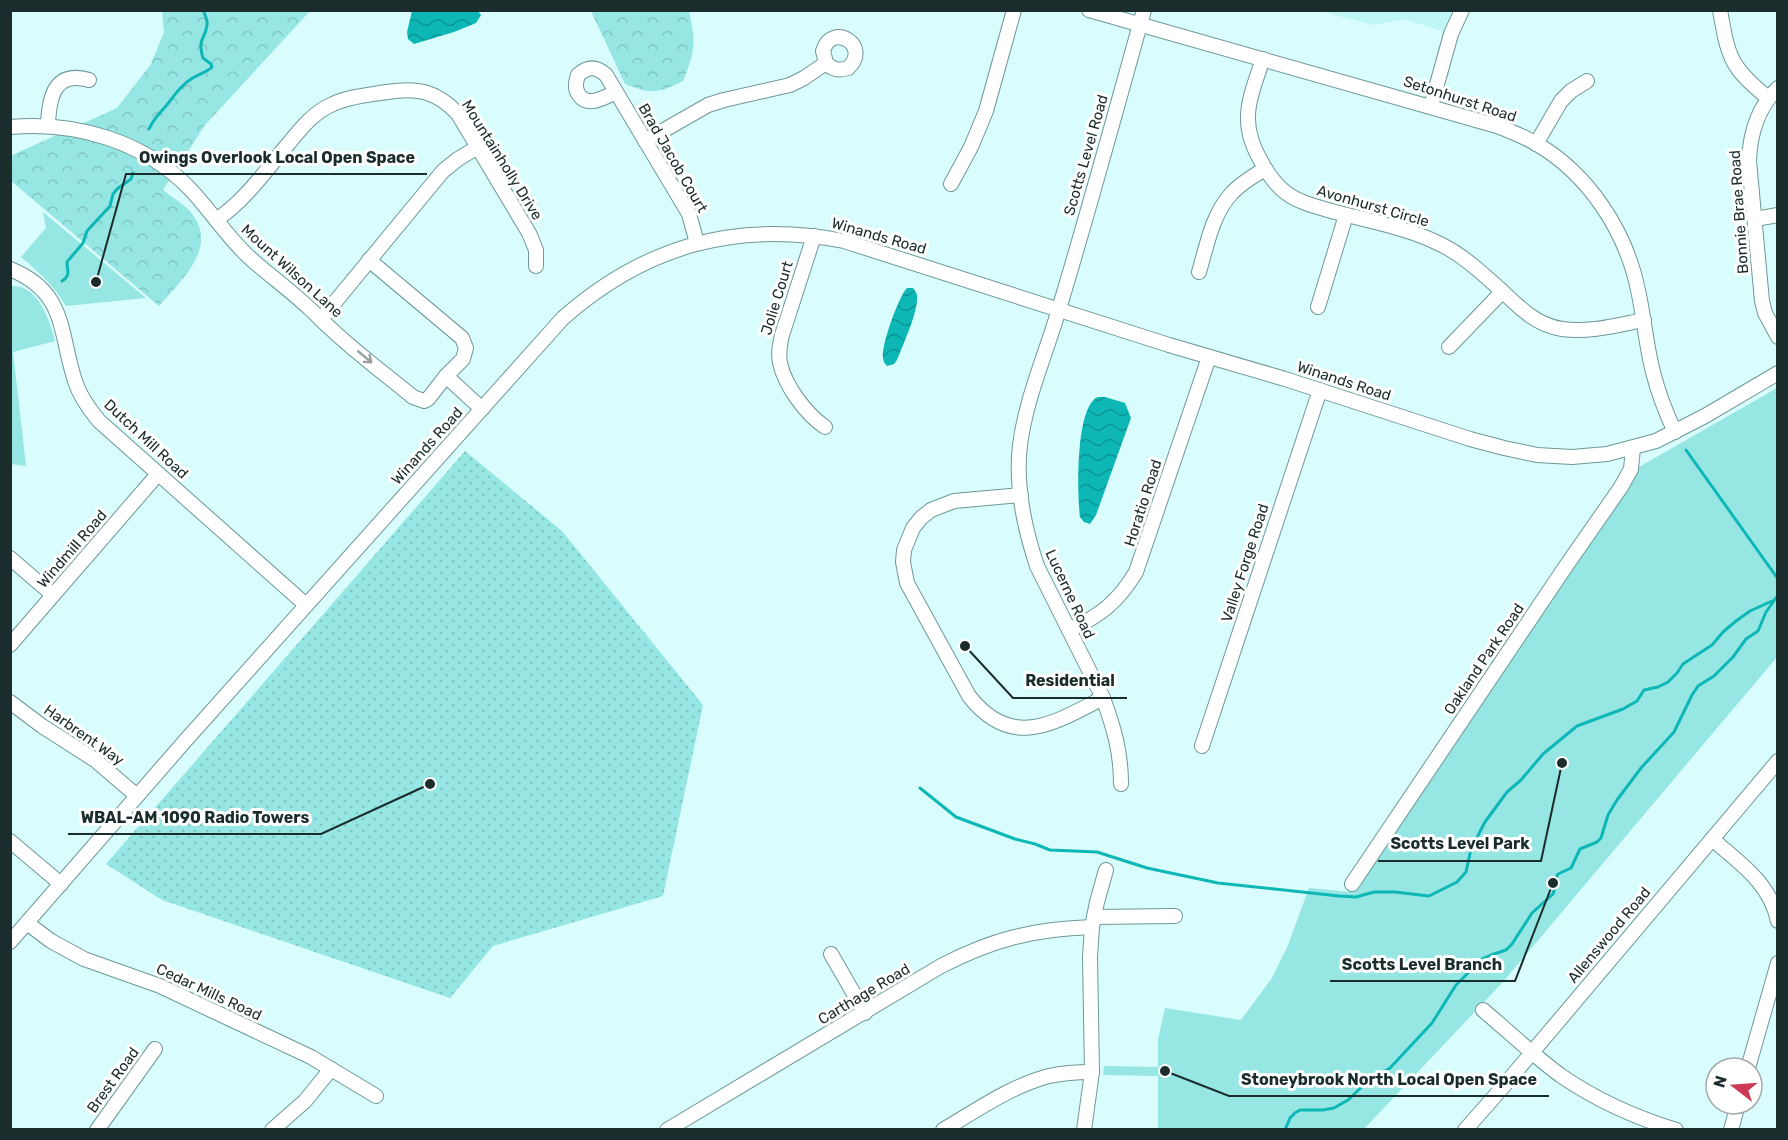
<svg xmlns="http://www.w3.org/2000/svg" width="1788" height="1140" font-family="Rubik,sans-serif">
<defs>
<pattern id="grass-dots" width="8" height="8" patternUnits="userSpaceOnUse" patternTransform="scale(1.5)"><rect width="8" height="8" fill="#96e6e4"/><path d="M2 2h.1M6 6h.1" fill="none" stroke="#81c5c4" stroke-width="1.8" stroke-linecap="round"/></pattern>
<pattern id="forest-crowns" width="20" height="18" patternUnits="userSpaceOnUse" patternTransform="scale(1.5)"><rect width="20" height="18" fill="#96e6e4"/><path d="M2 6a3 3 0 1 1 6 0M12 15a3 3 0 1 1 6 0" fill="none" stroke="#81c5c4"/></pattern>
<pattern id="water-waves" width="16" height="10" patternUnits="userSpaceOnUse" patternTransform="scale(1.5)"><rect width="16" height="10" fill="#0cb7b6"/><path d="M0 5q4-4 8 0t8 0" fill="none" stroke="#0b9594"/></pattern>
</defs>
<rect width="100%" height="100%" fill="#d9fdfc"/>
<polygon fill="#bdf6f5" points="1320,11 1454,11 1445,32 1404,19 1373,25"/>
<polygon fill="url(#grass-dots)" points="465,451 562,531 703,705 663,896 493,946 450,998 162,900 106,864"/>
<g fill="url(#forest-crowns)">
<path d="M162,11H310L205,125L163,190C171,197 181,202 189,210C221,246 182,279 159,306L11,181L10,156L117,108L151,64L164,32Z"/>
<path d="M591,11H689C696,43 695,51 683,81C658,94 650,94 625,84Z"/>
</g>
<g fill="#96e6e4">
<path d="M43,212L146,298L66,306C54,286 39,272 21,257L46,228Z"/>
<path d="M11,286C38,284 50,321 55,341L13,352L26,466L11,464Z"/>
<polygon points="1777,388 1777,657 1502,983 1364,1129 1158,1129 1158,1076 1103,1075 1104,1066 1158,1067 1158,1040 1165,1008 1241,1020 1272,978 1288,945 1309,888 1349,892 1374,853 1639,467"/>
</g>
<g fill="url(#water-waves)">
<polygon points="412,11 478,11 481,15 476,23 454,32 414,44 408,39 407,32"/>
<path d="M907,288H913C915,291 917,293 917,296C919,310 902,347 897,360L894,364L887,366C884,362 884,363 883,358C881,345 899,296 907,288Z"/>
<path d="M1098,397H1105L1125,403L1131,418L1096,515L1090,524L1084,522L1080,517C1077,495 1075,406 1098,397Z"/>
</g>
<g fill="none" stroke-linecap="round" stroke-linejoin="round">
<g stroke="#0cb7b6" stroke-width="3">
<path d="M149,129C154,118 158,115 166,106C175,95 179,87 191,79C198,74 206,73 212,67L211,64L203,58C197,37 205,41 207,25C208,20 205,15 203,10"/>
<path d="M62,281C71,276 67,270 67,262L83,243L87,231L110,206L113,194L117,189L131,179L133,173"/>
<polyline points="1686,450 1778,579"/>
<polyline points="920,788 956,817 1015,839 1035,844 1050,850 1097,852 1147,868 1218,883 1339,896 1356,897 1374,892 1395,892 1429,896 1457,882 1466,872 1471,849 1485,822 1507,792 1521,780 1543,754 1577,726 1623,709 1637,701 1644,690 1658,687 1668,682 1677,673 1683,664 1712,645 1723,632 1736,621 1750,611 1772,601"/>
<polyline points="1285,1130 1290,1118 1295,1113 1300,1110 1323,1110 1334,1108 1348,1100 1368,1081 1390,1068 1432,1023 1456,985 1482,959 1491,955 1506,950 1512,944 1532,913 1553,894 1555,888 1553,883 1558,874 1571,868 1580,849 1597,842 1601,838 1608,815 1617,800 1641,768 1674,732 1692,695 1698,686 1714,676 1733,657 1746,639 1758,631 1766,612 1778,595"/>
</g>
<g stroke="#6d9897" stroke-width="16">
<g id="minor">
<path d="M1089,10L1497,126C1510,131 1523,136 1535,143C1588,173 1626,231 1638,290C1644,317 1646,345 1653,372C1658,392 1666,413 1675,432"/>
<path d="M1720,10C1728,57 1730,67 1768,98"/>
<path d="M1263,59C1249,100 1238,123 1262,163C1268,174 1275,184 1285,192C1299,203 1318,207 1335,212C1370,221 1408,228 1440,244C1463,255 1483,274 1502,291C1520,308 1536,325 1562,329C1589,333 1618,325 1644,320"/>
<path d="M1778,88C1757,108 1750,134 1749,161L1762,301L1765,313L1778,337"/>
<path d="M616,92C605,97 588,108 579,95C574,88 576,82 578,75C588,66 596,66 606,75L689,214L697,243"/>
<polyline points="1431,106 1451,34 1462,10"/>
<path d="M48,125C49,98 54,70 89,80"/>
<path d="M10,127C75,121 144,141 190,189C211,211 227,237 250,258C269,275 290,290 309,308C316,314 322,321 329,327C355,352 385,374 413,397L424,401L428,399L446,376L463,359L466,348L462,338L369,260"/>
<path d="M645,141L708,105L724,100L790,85L804,78L826,63C833,70 839,71 848,68C872,46 832,21 823,51L826,63"/>
<polyline points="1536,144 1561,101 1571,91 1587,81"/>
<polyline points="951,184 971,147 986,111 1014,10"/>
<polyline points="1755,219 1778,215"/>
<path d="M216,220C245,201 266,170 289,143C302,127 314,112 333,104C350,96 369,95 387,92C417,87 437,91 458,114L529,233L536,250V266"/>
<path d="M814,236L782,335C780,344 778,353 780,363C785,386 806,414 825,427"/>
<path d="M10,269C67,292 59,332 75,381C80,397 89,409 99,421L306,605"/>
<path d="M1199,272C1207,245 1212,215 1231,194C1240,184 1253,176 1265,169"/>
<polyline points="1318,307 1346,215"/>
<polyline points="321,319 443,171 458,159 478,147"/>
<polyline points="1449,347 1502,292"/>
<polyline points="446,376 482,409"/>
<path d="M1021,495L954,501L931,510L921,518L913,528L904,550L903,562L907,583L969,696C1012,751 1054,723 1103,698"/>
<polyline points="10,558 53,595"/>
<path d="M1069,630C1100,616 1118,602 1136,572L1209,357"/>
<polyline points="10,645 158,474"/>
<polyline points="10,702 42,726 95,760 137,796"/>
<polyline points="1202,746 1320,390"/>
<path d="M1121,784C1121,752 1114,728 1103,698L1037,566C1024,527 1015,486 1020,445C1026,398 1046,354 1059,309C1089,210 1116,110 1144,10"/>
<path d="M1712,839C1740,863 1770,883 1778,921"/>
<polyline points="10,841 61,884"/>
<polyline points="1352,884 1566,566 1621,487 1631,469 1633,448"/>
<polyline points="1094,917 1175,916"/>
<polyline points="27,923 51,941 84,959 160,986 311,1057 376,1096"/>
<path d="M10,942L185,741L563,318C645,246 736,220 844,241L1169,345L1285,379L1470,439L1504,448L1537,455L1572,457L1607,454L1656,441L1705,416L1778,373"/>
<polyline points="831,954 865,1013"/>
<path d="M1483,1010C1508,1031 1533,1055 1560,1075C1596,1100 1634,1117 1676,1130"/>
<polyline points="1748,1068 1778,963"/>
<polyline points="97,1130 155,1049"/>
<polyline points="272,1130 305,1101 331,1069"/>
<path d="M667,1130L941,966C993,939 1034,929 1092,927"/>
<path d="M943,1130C977,1110 1011,1086 1049,1076C1063,1073 1077,1072 1092,1072"/>
<polyline points="1084,1130 1092,1072 1090,957 1092,927 1097,902 1106,870"/>
<polyline points="1465,1130 1502,1088 1778,761"/>
<polyline points="1731,1130 1738,1104"/>
</g>
</g>
<use href="#minor" stroke="#fff" stroke-width="14"/>
</g>
<defs><path id="oneway-shaft" d="M-6 0H5M1.5-3L5.5 0L1.5 3" fill="none" stroke-width="1.6" stroke-linecap="round" stroke-linejoin="round" transform="scale(1.5)"/></defs>
<use stroke="#98a0a0" href="#oneway-shaft" transform="translate(365 357) rotate(40)"/>
<g text-anchor="middle" dominant-baseline="central" stroke-width="6" stroke-linejoin="round" paint-order="stroke">
<g font-size="15" fill="#1a2c2c" stroke="#fff">
<text transform="translate(1460 99) rotate(18)">Setonhurst Road</text>
<text transform="translate(1086 155) rotate(-74)">Scotts Level Road</text>
<text transform="translate(673 158) rotate(60)">Brad Jacob Court</text>
<text transform="translate(502 160) rotate(58)">Mountainholly Drive</text>
<text transform="translate(1373 206) rotate(16)">Avonhurst Circle</text>
<text transform="translate(1739 212) rotate(-94)">Bonnie Brae Road</text>
<text transform="translate(879 236) rotate(16)">Winands Road</text>
<text transform="translate(292 271) rotate(42)">Mount Wilson Lane</text>
<text transform="translate(777 298) rotate(-73)">Jolie Court</text>
<text transform="translate(1344 381) rotate(18)">Winands Road</text>
<text transform="translate(146 439) rotate(43)">Dutch Mill Road</text>
<text transform="translate(427 446) rotate(-48)">Winands Road</text>
<text transform="translate(1143 503) rotate(-72)">Horatio Road</text>
<text transform="translate(72 549) rotate(-49)">Windmill Road</text>
<text transform="translate(1245 563) rotate(-72)">Valley Forge Road</text>
<text transform="translate(1070 594) rotate(65)">Lucerne Road</text>
<text transform="translate(1484 659) rotate(-56)">Oakland Park Road</text>
<text transform="translate(84 735) rotate(35)">Harbrent Way</text>
<text transform="translate(1609 935) rotate(-50)">Allenswood Road</text>
<text transform="translate(209 992) rotate(25)">Cedar Mills Road</text>
<text transform="translate(864 994) rotate(-31)">Carthage Road</text>
<text transform="translate(113 1080) rotate(-54)">Brest Road</text>
</g>
</g>
<path fill="none" stroke="#1a2c2c" stroke-width="2" d="M96 282L126 174H427M965 646L1013 698H1127M430 784L321 834H68M1562 763L1541 861H1378M1553 883L1515 981H1330M1165 1071L1229 1096H1549"/>
<g fill="#1a2c2c" stroke="#fff" stroke-width="2">
<circle cx="96" cy="282" r="6"/>
<circle cx="965" cy="646" r="6"/>
<circle cx="430" cy="784" r="6"/>
<circle cx="1562" cy="763" r="6"/>
<circle cx="1553" cy="883" r="6"/>
<circle cx="1165" cy="1071" r="6"/>
</g>
<g font-size="16" text-anchor="middle" font-weight="bold" fill="#1a2c2c" stroke="#fff" stroke-width="6" stroke-linejoin="round" paint-order="stroke">
<text x="277" y="163">Owings Overlook Local Open Space</text>
<text x="1070" y="686">Residential</text>
<text x="195" y="823">WBAL-AM 1090 Radio Towers</text>
<text x="1460" y="849">Scotts Level Park</text>
<text x="1422" y="970">Scotts Level Branch</text>
<text x="1389" y="1085">Stoneybrook North Local Open Space</text>
</g>
<rect width="1788" height="1140" fill="none" stroke="#1a2c2c" stroke-width="24"/>
<g transform="translate(1734 1086) rotate(287)"><circle r="28" fill="#ffffff" stroke="#a3abab" stroke-width="1.5"/>
<path d="M0-4.5L10 22L0 15L-10 22Z" fill="#cb3b57"/>
<text y="-9" font-size="16" font-weight="bold" text-anchor="middle" fill="#1a2c2c">N</text>
</g>
</svg>
